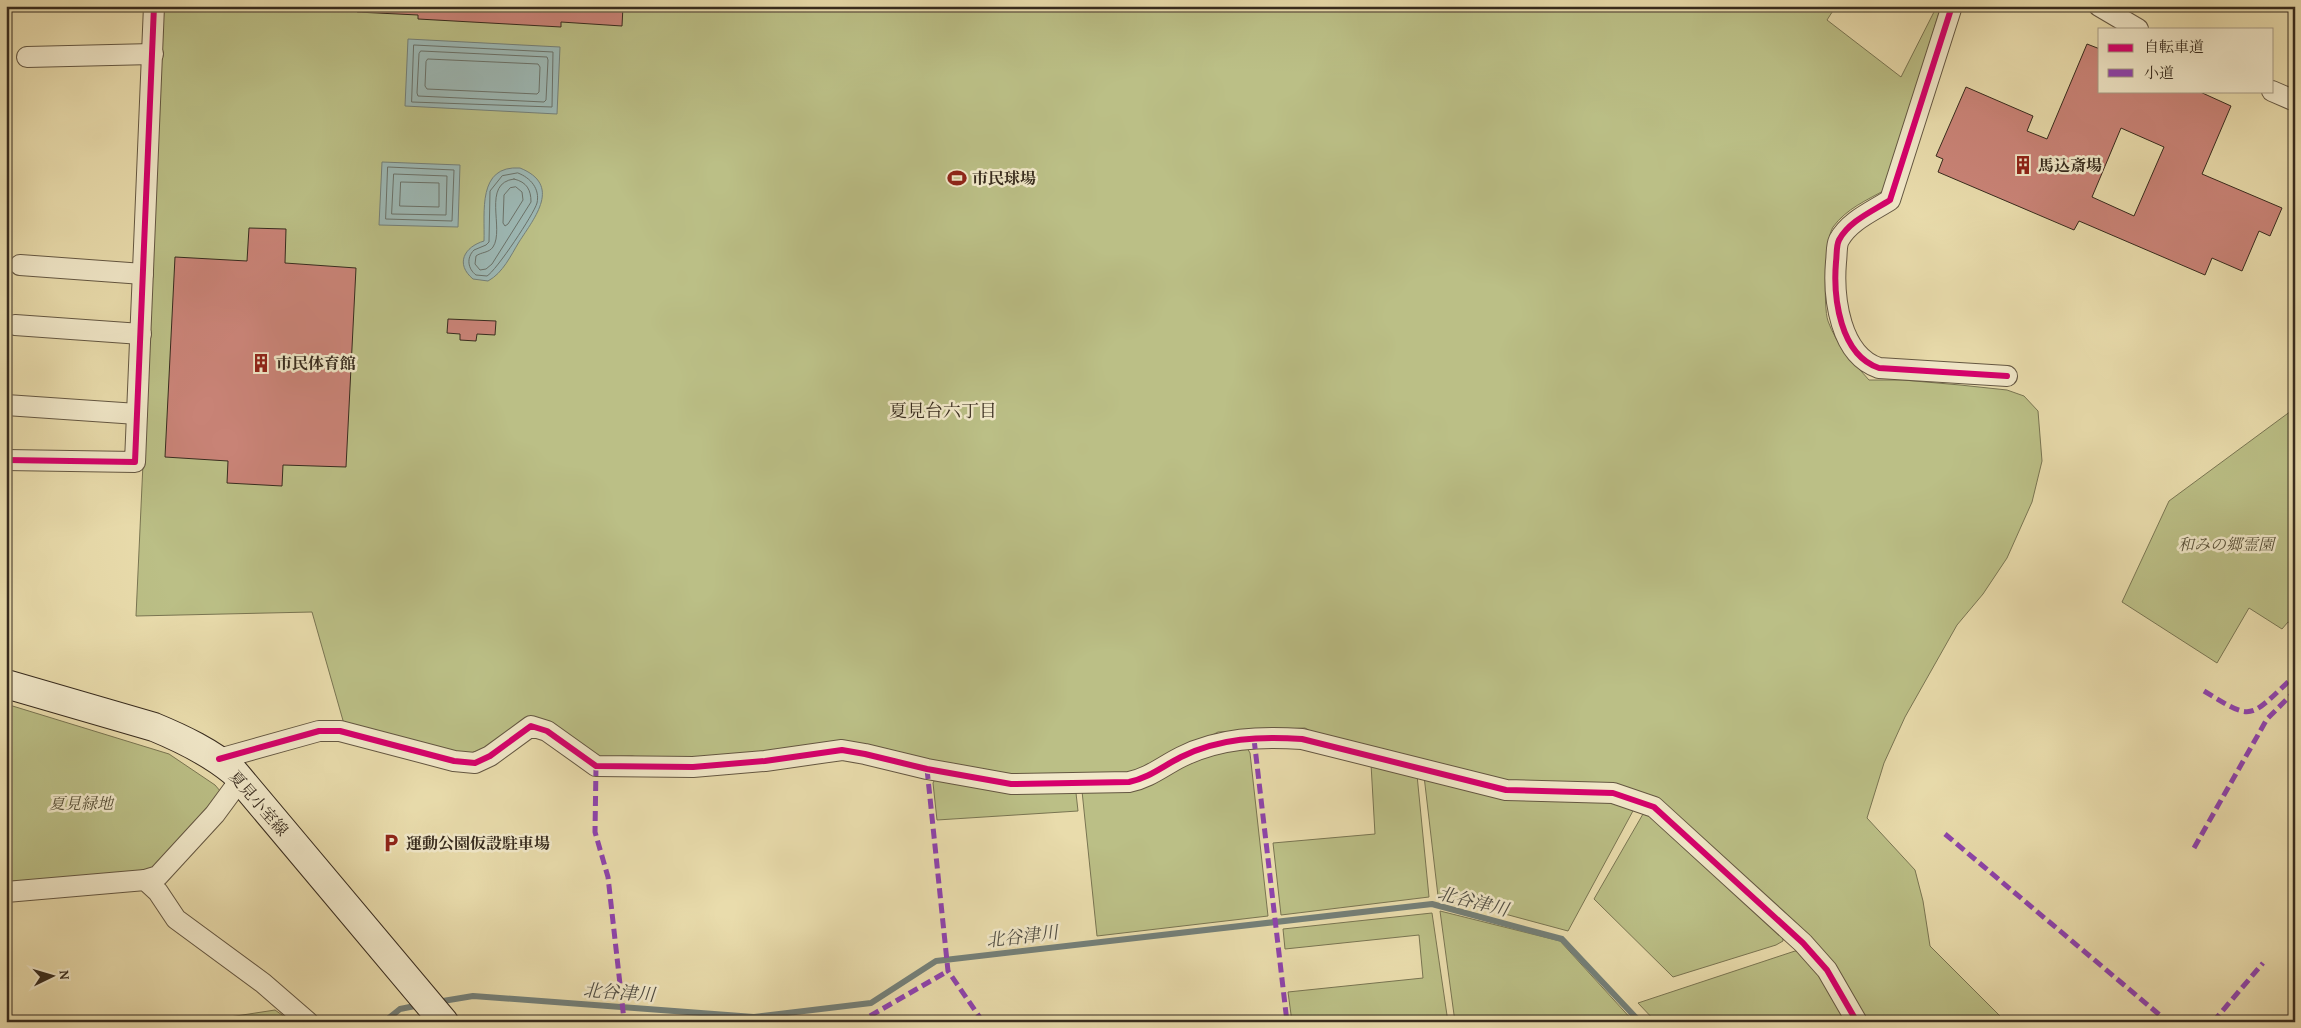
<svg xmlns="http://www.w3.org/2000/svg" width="2301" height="1028" font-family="'Gentium Book Plus','Noto Serif JP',serif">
<rect width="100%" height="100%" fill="#e9dcac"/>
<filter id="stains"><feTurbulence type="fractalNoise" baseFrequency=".004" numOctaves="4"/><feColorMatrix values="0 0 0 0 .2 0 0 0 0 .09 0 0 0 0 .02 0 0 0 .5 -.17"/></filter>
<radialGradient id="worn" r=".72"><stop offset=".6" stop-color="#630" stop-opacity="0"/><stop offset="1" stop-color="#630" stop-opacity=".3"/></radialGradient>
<g fill="#bbbf86" stroke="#797552">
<path d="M164,6H1836L1827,20L1901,77L1937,6H1941L1885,190C1867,200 1846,209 1833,227C1825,238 1823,307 1828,321C1836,344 1853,362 1869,380H1903L1960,385L2007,390L2024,396L2038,411L2042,461L2032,502L2007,558L1983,594L1957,625L1905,717L1884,763L1867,818L1915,870L1923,901L1930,946L2006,1022H1865L1652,796L1507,784L1325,739L1305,728L1218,732L1136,775H1004L870,749L667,762L632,756L600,757L555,728L472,758L344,724L312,612L136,616Z"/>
<polygon points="2291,411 2295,411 2295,626 2288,622 2282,629 2249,608 2217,663 2122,602 2169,501"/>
<polygon points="6,704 169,754 215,785 221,792 153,870 6,882"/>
<polygon points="1246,746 1250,753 1268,916 1097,936 1082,791 1218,748"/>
<polygon points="1371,764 1417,775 1429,897 1281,915 1273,843 1375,834"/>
<polygon points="1424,776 1625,802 1634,809 1568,931 1438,896"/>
<polygon points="936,777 1076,793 1078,811 937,820 933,783"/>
<polygon points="1643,814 1655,818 1783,934 1783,941 1776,945 1673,977 1594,899"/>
<polygon points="1440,911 1560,941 1634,1022 1455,1022"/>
<polygon points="1432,913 1448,1022 1292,1022 1288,992 1423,978 1419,935 1285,949 1283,929"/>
<polygon points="1795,951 1803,952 1852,1022 1656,1022 1638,1003"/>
<polygon points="275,1010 292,1022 197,1022"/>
</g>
<g fill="#9db9b6" stroke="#748079">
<polygon points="408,39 560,47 557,114 405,106"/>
<polygon points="382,162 460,165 458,227 379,225"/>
<path d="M520,168C562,185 535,217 519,242C511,255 503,273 488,281L473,279C455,264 464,247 484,241C485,212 477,165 520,168Z"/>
</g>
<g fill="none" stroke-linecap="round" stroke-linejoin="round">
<g stroke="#6a726a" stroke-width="1">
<polygon points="414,45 553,52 552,107 412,102"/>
<polygon points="421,51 547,57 548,60 546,100 544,102 418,96 417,93 419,54"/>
<polygon points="428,59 538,64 540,67 539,92 537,94 427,89 425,86 426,62"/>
<polygon points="388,167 454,170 452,221 386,219"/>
<path d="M518,173C531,178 540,189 537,203C534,214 496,271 487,276L476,275C468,269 466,258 474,250L486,245L489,242L490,191L502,176Z"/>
<polygon points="394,174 447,176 446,215 392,214"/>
<path d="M514,179C527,182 531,190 531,202L492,264L486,269L480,270L475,264L476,256C481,252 489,253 493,247C505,229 481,183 514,179Z"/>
<polygon points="401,182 439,183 439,207 400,206"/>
<polygon points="516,187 522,192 523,200 508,224 505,226 503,223 504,195 510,188"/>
</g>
<g stroke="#748079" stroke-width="6">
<polyline points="437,1002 473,996 754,1017 871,1003 936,961 1432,904 1562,939 1640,1022"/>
<polyline points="384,1022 400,1009 420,1005"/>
</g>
</g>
<g fill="#ca8478" stroke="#372b1e" fill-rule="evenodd">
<polygon points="357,6 623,6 622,26 561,22 561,27 418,19 418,15 357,12"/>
<path d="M2087,44L2100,49V91H2198L2231,106L2202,174L2282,208L2270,236L2259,231L2242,271L2212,258L2205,275L2079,221L2074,230L1938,172L1943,159L1936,156L1966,87L2033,116L2027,131L2047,139ZM2121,128L2164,147L2134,216L2092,197Z"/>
<polygon points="249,228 286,229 285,263 356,268 346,467 283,465 282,486 227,483 228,461 165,457 175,257 247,261"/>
<polygon points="448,319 496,321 495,335 477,334 476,341 460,340 460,334 447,333"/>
</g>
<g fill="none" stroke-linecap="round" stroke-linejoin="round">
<g stroke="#645742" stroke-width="22">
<g id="street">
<path d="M1952,6L1890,200C1873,211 1849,221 1839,240C1836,246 1837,255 1836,262C1833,298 1840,355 1879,368L2007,376"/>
<polyline points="2099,6 2138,29"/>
<polyline points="27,57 153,54"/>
<polyline points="2272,91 2295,101"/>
<polyline points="20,265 143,274"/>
<polyline points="15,325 141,334"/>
<polyline points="6,405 137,414"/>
<polyline points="6,460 135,462 154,6"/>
<path d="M219,759L319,731H340L454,761L475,763L490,756L531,726L547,731L596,766L693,767L765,761L842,750L865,754L927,769L1011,784L1129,782C1149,778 1163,766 1181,757C1219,738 1261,736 1302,739L1506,790L1613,793L1654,807L1803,943L1827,970L1857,1022"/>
<polyline points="145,880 158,876 215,814 240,780"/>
<polyline points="6,892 145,880 158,892 176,919 263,983 308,1022"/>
</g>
</g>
<g stroke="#372b1e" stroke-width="30">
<path id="secondary" d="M6,684L154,727C183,739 210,752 234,772L444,1022"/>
</g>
<use href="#street" stroke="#f1e8c9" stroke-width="20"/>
<use href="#secondary" stroke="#f1e8c9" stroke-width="28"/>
<g stroke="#8e44ad" stroke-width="5" stroke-dasharray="10 5" stroke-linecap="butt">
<path d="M2204,691C2252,720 2248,720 2289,681H2295"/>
<polyline points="1254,739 1287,1022"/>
<polyline points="596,766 595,832 608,877 624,1020"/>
<polyline points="927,769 948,971 983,1022"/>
<polyline points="1945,834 2168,1022"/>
<polyline points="2194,848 2267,719 2295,691"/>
<polyline points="870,1016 948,971"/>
<polyline points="2213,1022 2263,963"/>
</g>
<g stroke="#f1e8c9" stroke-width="9">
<g id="cycleway">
<path d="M1952,6L1890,200C1873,211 1849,221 1839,240C1836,246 1837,255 1836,262C1833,298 1840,355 1879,368L2007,376"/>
<polyline points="6,460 135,462 154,6"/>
<path d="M219,759L319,731H340L454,761L475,763L490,756L531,726L547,731L596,766L693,767L765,761L842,750L865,754L927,769L1011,784L1129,782C1149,778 1163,766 1181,757C1219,738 1261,736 1302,739L1506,790L1613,793L1654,807L1803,943L1827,970L1857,1022"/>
</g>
</g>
<use href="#cycleway" stroke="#d6006c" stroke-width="6"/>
</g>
<defs>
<g id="building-bare" transform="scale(1.5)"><path d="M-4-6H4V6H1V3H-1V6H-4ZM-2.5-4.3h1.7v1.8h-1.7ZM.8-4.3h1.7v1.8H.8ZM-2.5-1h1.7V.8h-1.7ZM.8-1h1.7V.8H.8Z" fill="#8f2418" stroke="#f1e8c9" stroke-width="2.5" paint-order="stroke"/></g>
<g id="stadium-bare" transform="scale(1.5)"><path d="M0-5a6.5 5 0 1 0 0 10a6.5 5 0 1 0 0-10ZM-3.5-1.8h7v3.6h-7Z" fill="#8f2418" stroke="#f1e8c9" stroke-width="2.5" paint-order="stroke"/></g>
<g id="parking-bare" transform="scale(1.5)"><path d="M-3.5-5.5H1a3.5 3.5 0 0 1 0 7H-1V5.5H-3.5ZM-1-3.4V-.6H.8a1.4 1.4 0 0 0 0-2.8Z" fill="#8f2418" stroke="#f1e8c9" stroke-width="2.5" paint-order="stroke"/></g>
</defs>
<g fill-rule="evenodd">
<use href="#building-bare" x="2023" y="165"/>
<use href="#stadium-bare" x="957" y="178"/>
<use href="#building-bare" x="261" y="363"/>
<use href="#parking-bare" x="391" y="843"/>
</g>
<g text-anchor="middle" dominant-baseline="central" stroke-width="5" stroke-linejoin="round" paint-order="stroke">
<g font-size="16" font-weight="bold" fill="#372b1e" stroke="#f1e8c9" text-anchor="start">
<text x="2038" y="165">馬込斎場</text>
<text x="972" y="178">市民球場</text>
<text x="276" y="363">市民体育館</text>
<text x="406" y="843">運動公園仮設駐車場</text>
</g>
<g font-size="16" font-style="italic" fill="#585038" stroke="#f1e8c9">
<text x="2226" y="544">和みの郷霊園</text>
<text x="81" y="803">夏見緑地</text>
</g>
<g font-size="16" fill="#372b1e" stroke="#f1e8c9">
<text transform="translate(259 803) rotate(49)">夏見小室線</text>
</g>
<g font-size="18" fill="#372b1e" stroke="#f1e8c9">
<text x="943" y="410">夏見台六丁目</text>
</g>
<g font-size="18" font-style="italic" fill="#504e44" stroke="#f1e8c9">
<text transform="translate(1473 901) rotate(14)">北谷津川</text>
<text transform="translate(1022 936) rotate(-7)">北谷津川</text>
<text transform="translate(619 992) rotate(4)">北谷津川</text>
</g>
</g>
<rect width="2301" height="1028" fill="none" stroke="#e9dcac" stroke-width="25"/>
<rect x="8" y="8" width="2286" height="1013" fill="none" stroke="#372b1e" stroke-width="2.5"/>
<rect x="12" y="12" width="2276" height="1003" fill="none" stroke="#372b1e"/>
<rect x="2098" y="28" width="175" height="65" fill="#f1e8c9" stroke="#a79c85"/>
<rect x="2108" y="44" width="25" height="8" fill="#d6006c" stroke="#a79c85"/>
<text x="2144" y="52" font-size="15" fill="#372b1e">自転車道</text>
<rect x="2108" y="69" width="25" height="8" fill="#8e44ad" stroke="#a79c85"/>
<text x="2144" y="78" font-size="15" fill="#372b1e">小道</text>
<g transform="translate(52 976) rotate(85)" stroke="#f1e8c9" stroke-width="4" paint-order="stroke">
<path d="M0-4L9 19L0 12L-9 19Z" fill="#372b1e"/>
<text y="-8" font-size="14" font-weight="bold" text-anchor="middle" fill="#372b1e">N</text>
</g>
<rect width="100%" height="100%" filter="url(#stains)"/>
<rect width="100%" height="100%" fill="url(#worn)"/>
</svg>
